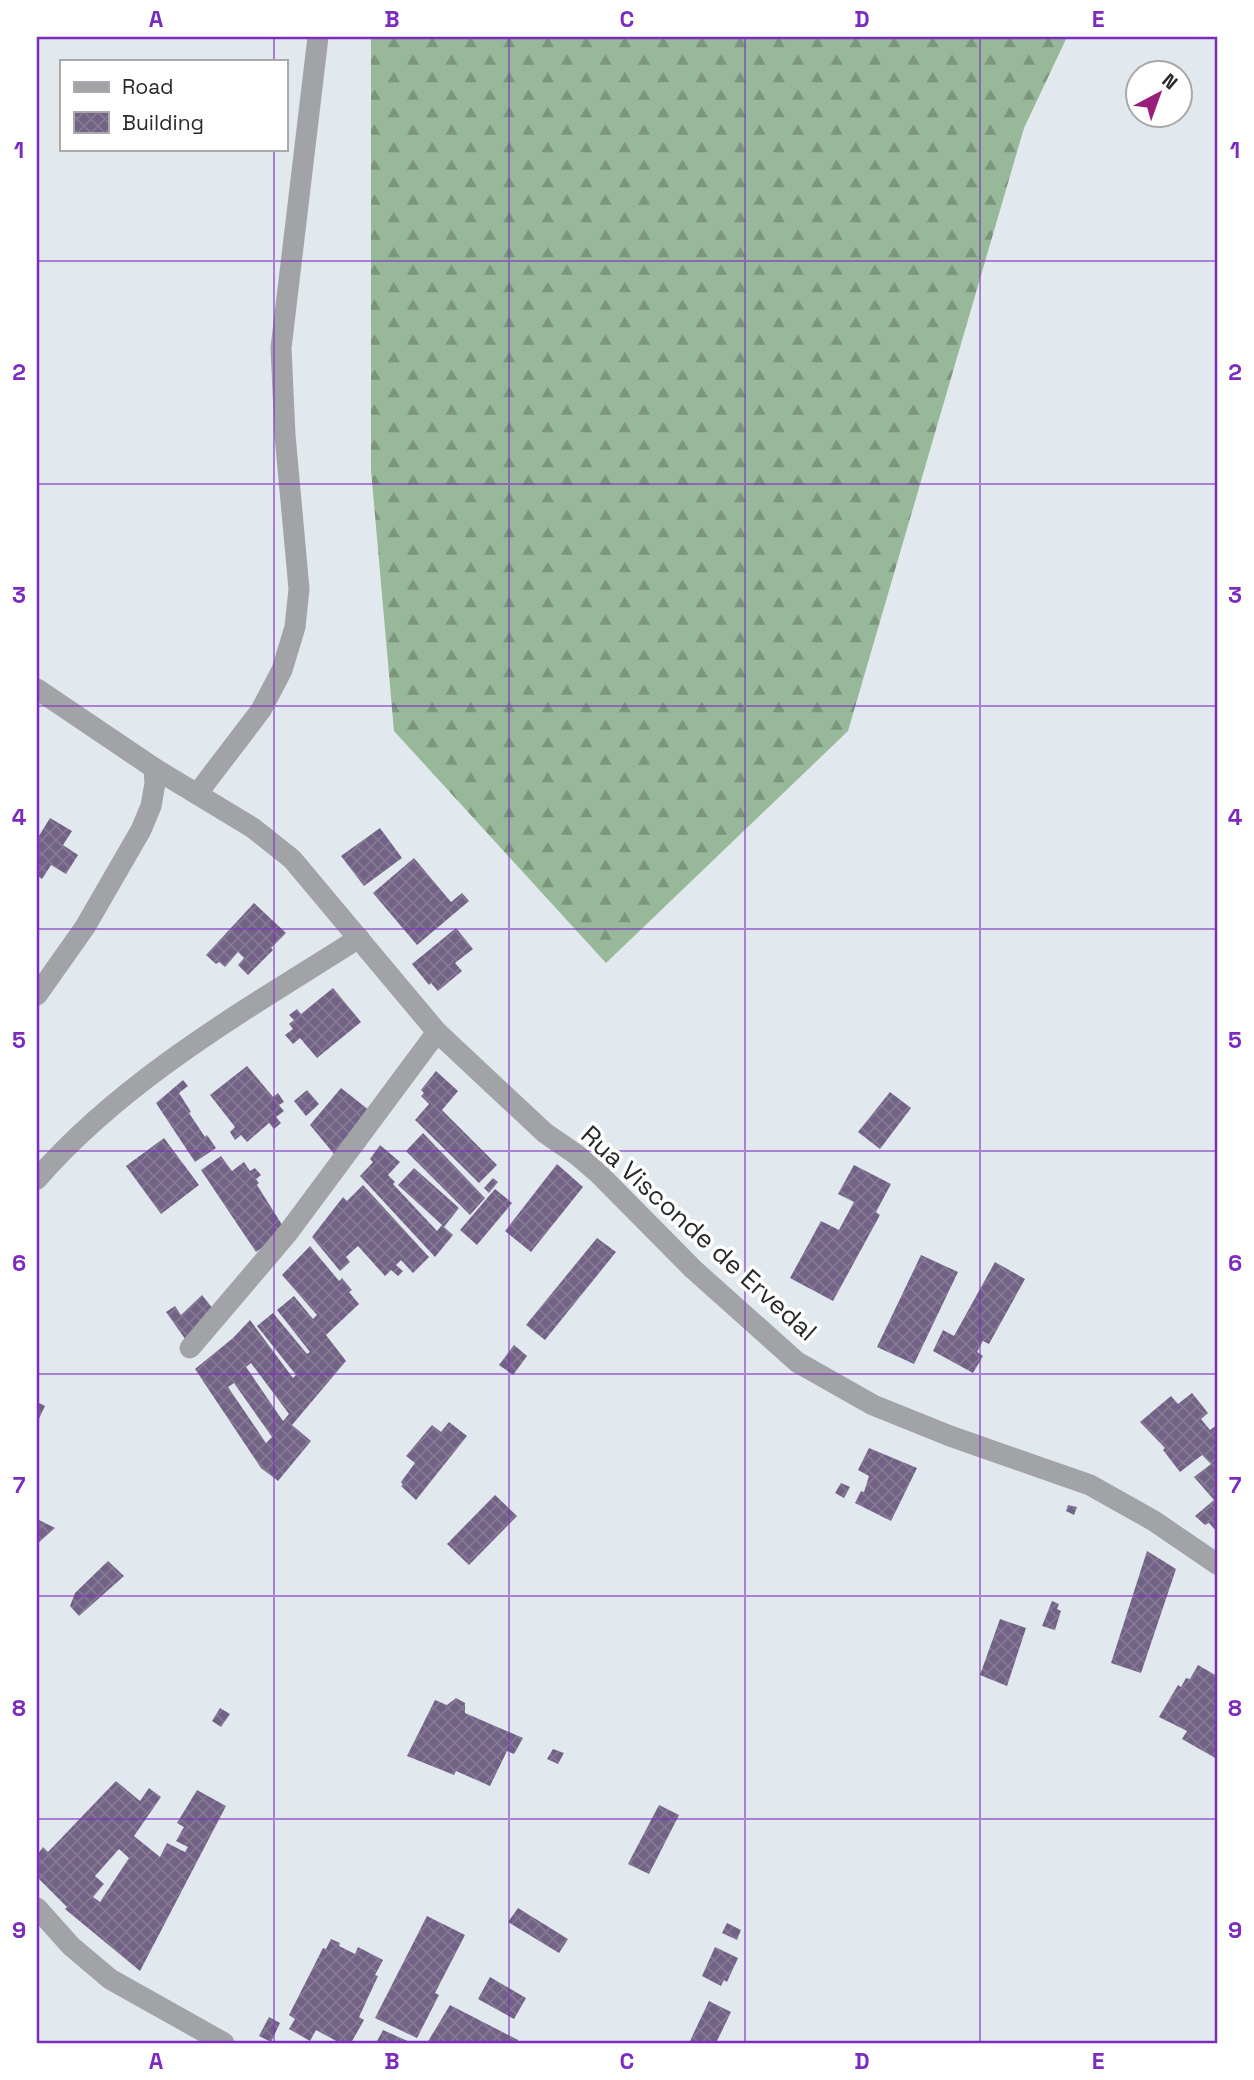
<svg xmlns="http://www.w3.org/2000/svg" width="1254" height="2080" font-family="'Space Grotesk',sans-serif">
<defs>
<pattern id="forest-firs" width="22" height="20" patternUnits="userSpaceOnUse" patternTransform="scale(1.75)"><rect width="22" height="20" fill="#97b999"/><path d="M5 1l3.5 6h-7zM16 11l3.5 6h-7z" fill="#7b967d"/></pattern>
<pattern id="building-cross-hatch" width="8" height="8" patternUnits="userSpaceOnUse" patternTransform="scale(1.75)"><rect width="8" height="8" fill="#726286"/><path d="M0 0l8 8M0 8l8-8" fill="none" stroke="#857994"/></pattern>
</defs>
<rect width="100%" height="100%" fill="#e1e8ee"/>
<polygon fill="url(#forest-firs)" points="371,37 1067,37 1024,128 848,731 606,963 394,731 371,470"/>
<g fill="url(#building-cross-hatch)" fill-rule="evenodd">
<polygon points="50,818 72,831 63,845 78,855 66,874 51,865 42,879 37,875 37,839"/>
<polygon points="380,828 402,858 364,886 341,856"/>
<polygon points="414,858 451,902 462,893 469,901 417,945 373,893"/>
<polygon points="254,903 286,933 271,948 273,950 248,975 238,965 244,958 238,952 225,967 219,962 216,964 206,955"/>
<polygon points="456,928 473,949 455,963 462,971 438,991 431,983 429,985 412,964"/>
<polygon points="333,988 361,1022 317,1058 300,1038 293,1044 285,1035 293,1029 289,1024 294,1020 289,1015 297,1009 301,1014"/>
<polygon points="247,1066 273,1097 278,1093 284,1102 279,1105 284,1111 276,1117 281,1123 274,1129 269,1123 247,1142 241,1135 235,1140 230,1132 235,1127 210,1095"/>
<polygon points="436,1071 458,1091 442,1110 497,1165 479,1183 415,1120 429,1104 421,1096 424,1093 421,1090"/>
<polygon points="183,1080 188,1086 179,1093 191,1112 189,1113 205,1137 207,1135 216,1148 195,1162 156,1103"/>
<polygon points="341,1088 369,1110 335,1155 310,1125"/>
<polygon points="307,1090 319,1104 306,1116 294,1101"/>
<polygon points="890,1092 911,1108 880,1149 858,1132"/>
<polygon points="423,1133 485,1198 470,1215 406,1151"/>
<polygon points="164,1138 199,1185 161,1214 126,1166"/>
<polygon points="380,1145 400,1162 388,1175 395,1182 393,1184 437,1231 442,1225 398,1185 414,1168 459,1208 444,1227 453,1235 435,1257 360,1176 373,1162 370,1159"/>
<polygon points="221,1156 232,1171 244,1162 250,1171 255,1168 261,1175 256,1179 259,1183 257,1185 286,1231 256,1252 201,1170"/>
<polygon points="557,1164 583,1187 531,1252 505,1231"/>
<polygon points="854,1165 891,1184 876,1212 880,1215 833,1301 790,1278 821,1221 839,1230 854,1202 838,1194"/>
<polygon points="493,1178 498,1182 489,1193 484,1188"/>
<polygon points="363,1185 429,1257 413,1273 401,1260 396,1265 403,1271 398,1276 391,1270 385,1276 358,1246 346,1257 350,1262 340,1271 312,1237 343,1197 347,1201"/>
<polygon points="495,1189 512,1203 477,1245 460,1230"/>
<polygon points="597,1238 616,1252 545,1340 526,1325"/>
<path d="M310,1246L339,1281L342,1278L352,1290L349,1292L359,1304L326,1335L346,1361L292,1425L311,1441L278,1481L261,1468L195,1369L233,1338L250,1320L293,1378L296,1375L257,1326L273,1313L307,1354L310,1352L277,1310L294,1296L313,1319L317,1315L282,1275ZM251,1363L289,1414L283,1421L246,1367ZM234,1383L272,1437L266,1443L228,1387Z"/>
<polygon points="921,1255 958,1272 914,1364 877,1347"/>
<polygon points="995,1262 1025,1279 989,1344 983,1341 977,1352 983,1356 973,1373 933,1351 943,1330 954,1336"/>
<polygon points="202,1295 217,1314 188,1343 166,1312 175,1306 181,1315"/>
<polygon points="514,1345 527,1356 513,1375 499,1365"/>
<polygon points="1192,1393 1208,1413 1201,1419 1210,1430 1217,1425 1217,1532 1209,1523 1205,1525 1195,1516 1214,1500 1194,1477 1211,1464 1202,1455 1180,1472 1163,1450 1165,1448 1140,1422 1171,1396 1178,1404"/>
<polygon points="37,1402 45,1406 37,1423"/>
<polygon points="449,1422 467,1436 416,1500 401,1486 403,1485 401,1482 415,1463 406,1456 432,1425 441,1432"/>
<polygon points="869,1448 917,1468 891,1521 855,1503 861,1491 864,1492 869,1476 858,1470"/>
<polygon points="841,1483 850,1487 844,1498 835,1493"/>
<polygon points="495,1495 517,1516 469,1565 447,1544"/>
<polygon points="1068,1505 1077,1507 1074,1515 1066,1511"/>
<polygon points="37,1519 55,1528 37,1544"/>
<polygon points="1147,1551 1176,1569 1141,1673 1111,1663"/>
<polygon points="108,1561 124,1576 79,1616 70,1606 75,1593"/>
<polygon points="1052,1601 1059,1604 1057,1609 1061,1611 1055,1630 1042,1626"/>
<polygon points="1000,1619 1026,1628 1007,1686 980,1675"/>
<polygon points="1198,1665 1217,1676 1217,1759 1182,1739 1187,1731 1159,1717 1178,1685 1181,1687 1186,1678 1190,1679"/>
<polygon points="456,1698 465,1703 465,1713 523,1738 514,1754 507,1751 490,1786 456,1771 454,1775 407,1756 435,1700 447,1705"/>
<polygon points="220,1708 230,1714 221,1727 212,1721"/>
<polygon points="553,1749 564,1753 558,1764 547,1759"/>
<path d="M116,1781L140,1801L149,1788L161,1797L134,1836L160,1857L167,1843L185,1852L188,1847L176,1841L184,1827L177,1823L197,1790L226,1806L140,1971L65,1909L67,1907L37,1877V1855L43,1847L48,1852ZM119,1849L129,1858L100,1902L93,1897L104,1884L95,1876Z"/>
<polygon points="659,1805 679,1815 649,1874 628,1864"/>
<polygon points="518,1908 568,1939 559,1953 508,1922"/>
<polygon points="427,1916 465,1935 435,1993 439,1995 417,2038 375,2018"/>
<polygon points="727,1923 741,1930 737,1940 722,1933"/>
<polygon points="331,1939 340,1943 339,1946 355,1954 358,1947 383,1960 375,1975 378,1976 359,2017 364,2020 351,2043 340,2043 316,2030 310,2041 289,2029 295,2019 289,2015 323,1948 326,1949"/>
<polygon points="715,1947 738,1958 727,1982 724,1980 721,1986 702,1976"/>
<polygon points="490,1977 526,1998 514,2019 478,1999"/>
<polygon points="709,2001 731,2012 716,2043 689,2043"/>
<polygon points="450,2005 518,2040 517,2043 427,2043"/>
<polygon points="269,2017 280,2023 271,2042 259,2036"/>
<polygon points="383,2030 412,2043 376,2043"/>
</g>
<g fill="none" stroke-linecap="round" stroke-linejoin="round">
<g stroke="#a2a3a6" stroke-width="21">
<polyline points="37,689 154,768 253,828 292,859 437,1032 545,1133 577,1155 599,1174 693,1269 797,1362 873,1405 950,1436 1090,1485 1154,1521 1217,1564"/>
<polyline points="197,794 261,710 282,670 295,627 299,589 285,435 281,348 318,37"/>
<polyline points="37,995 85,927 141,830 151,806 155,783 154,768"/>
<path d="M37,1179C125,1078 247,1009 359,938"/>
<polyline points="190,1348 287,1234 437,1032"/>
<polyline points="37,1908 71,1946 110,1979 224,2043"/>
</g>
</g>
<path fill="none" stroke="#7b2cbf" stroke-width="2" stroke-opacity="0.55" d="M274,37V61M509,37V2043M745,37V2043M980,37V2043M274,149V2043M37,261H1217M37,484H1217M37,706H1217M37,929H1217M37,1151H1217M37,1374H1217M37,1596H1217M37,1819H1217"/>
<g text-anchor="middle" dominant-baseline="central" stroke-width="7" stroke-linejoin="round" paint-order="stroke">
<g font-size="26" fill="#27292b" stroke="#fff">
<text transform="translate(699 1233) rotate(42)">Rua Visconde de Ervedal</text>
</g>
</g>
<rect width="1254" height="2080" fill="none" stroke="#ffffff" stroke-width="77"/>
<rect x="60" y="60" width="228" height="91" fill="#ffffff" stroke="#a9a9aa" stroke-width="2"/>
<rect x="74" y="82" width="35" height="10" fill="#a2a3a6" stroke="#a9a9aa" stroke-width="2"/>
<text x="122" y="94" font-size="21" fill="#27292b">Road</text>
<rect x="74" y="112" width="35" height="21" fill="url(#building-cross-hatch)" stroke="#a9a9aa" stroke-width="2"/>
<text x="122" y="130" font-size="21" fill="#27292b">Building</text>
<g transform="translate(1159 94) rotate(41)"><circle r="33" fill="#ffffff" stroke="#a9a9aa" stroke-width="2"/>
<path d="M0-5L12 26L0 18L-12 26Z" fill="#98207b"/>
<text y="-10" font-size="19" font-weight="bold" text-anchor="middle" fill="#27292b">N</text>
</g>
<rect x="38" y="38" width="1178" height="2004" fill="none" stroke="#7b2cbf" stroke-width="2.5"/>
<g font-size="23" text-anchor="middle" font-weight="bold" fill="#7b2cbf">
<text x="156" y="27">A</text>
<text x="392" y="27">B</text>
<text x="627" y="27">C</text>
<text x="862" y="27">D</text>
<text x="1098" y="27">E</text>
<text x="19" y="158">1</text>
<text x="1235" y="158">1</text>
<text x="19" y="380">2</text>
<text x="1235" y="380">2</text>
<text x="19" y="603">3</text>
<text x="1235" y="603">3</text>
<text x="19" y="825">4</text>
<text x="1235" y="825">4</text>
<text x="19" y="1048">5</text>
<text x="1235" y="1048">5</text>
<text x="19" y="1271">6</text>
<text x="1235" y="1271">6</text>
<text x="19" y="1493">7</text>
<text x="1235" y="1493">7</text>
<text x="19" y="1716">8</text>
<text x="1235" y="1716">8</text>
<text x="19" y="1938">9</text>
<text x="1235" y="1938">9</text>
<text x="156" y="2069">A</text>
<text x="392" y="2069">B</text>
<text x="627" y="2069">C</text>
<text x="862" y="2069">D</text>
<text x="1098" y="2069">E</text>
</g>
</svg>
